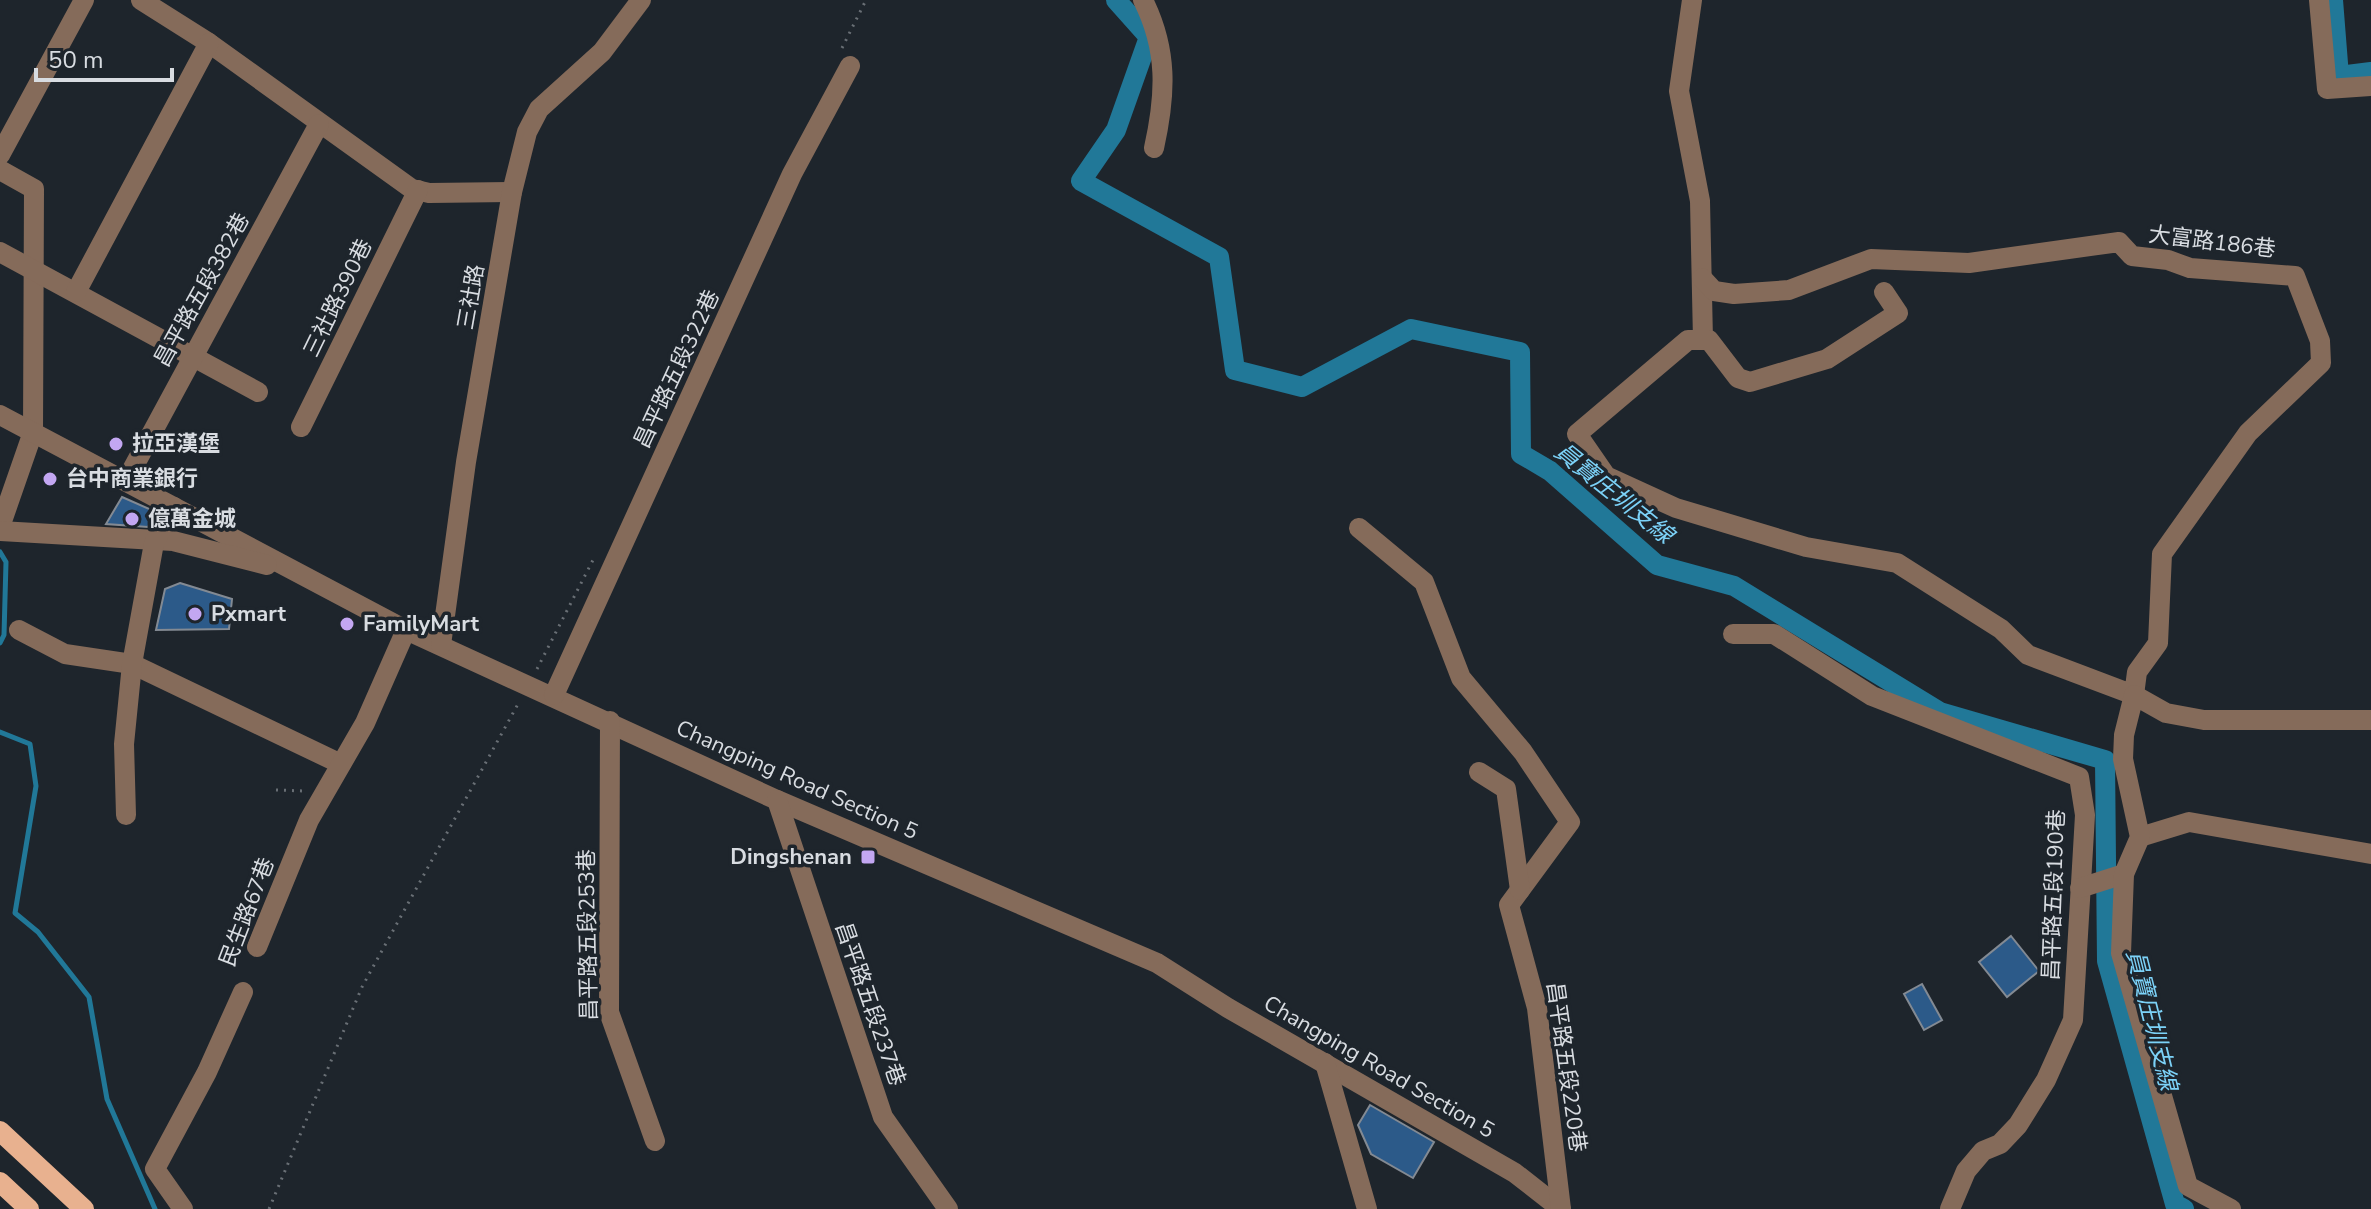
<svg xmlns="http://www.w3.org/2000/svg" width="2371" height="1209" font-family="'Nunito Sans','Noto Sans TC',sans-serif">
<rect width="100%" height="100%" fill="#1e252c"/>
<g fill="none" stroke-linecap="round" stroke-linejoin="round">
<g stroke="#217898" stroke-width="5">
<polyline points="0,552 6,562 4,635 0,643"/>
<polyline points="0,732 30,744 36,786 15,913 38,932 89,997 107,1099 155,1209"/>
</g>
<g stroke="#217898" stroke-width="20">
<polyline points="1116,0 1149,37 1116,130 1081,181 1219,257 1235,370 1302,387 1411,329 1520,352 1521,454 1550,471 1657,565 1734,586 1940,712 2105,760 2107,961 2175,1204 2184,1209"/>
<polyline points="2333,0 2339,76 2371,72"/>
</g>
</g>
<g fill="#2c5a89" stroke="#838a93" stroke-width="2">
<polygon points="122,497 156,512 148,527 106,524"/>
<polygon points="180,583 232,599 229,629 156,630 165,589"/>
<polygon points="2011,936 2039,971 2007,997 1979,962"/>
<polygon points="1922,984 1942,1020 1924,1030 1904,994"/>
<polygon points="1370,1105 1434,1142 1413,1178 1371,1154 1358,1125"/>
</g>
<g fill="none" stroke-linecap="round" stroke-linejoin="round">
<g stroke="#696f75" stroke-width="3" stroke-dasharray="2 6" stroke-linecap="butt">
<polyline points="842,48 866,0"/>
<polyline points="537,669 594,558"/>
<polyline points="276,790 304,791"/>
<polyline points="269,1209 362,987 518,704"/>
</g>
<g stroke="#856b5a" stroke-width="20">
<polyline points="141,0 209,43 412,189 429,193 512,192"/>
<path d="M1143,0C1168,50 1166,94 1154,148"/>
<polyline points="1692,0 1679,91 1700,201 1703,340"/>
<polyline points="2319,0 2327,89 2371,86"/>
<polyline points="0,155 84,0"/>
<polyline points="0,170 34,189 33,432 0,527"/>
<polyline points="0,252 258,392"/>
<polyline points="1702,278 1714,291 1734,294 1789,290 1871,259 1969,263 2119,242 2132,256 2168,260 2190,268 2295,276 2320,341 2321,363 2248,433 2162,554 2158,643 2137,672 2134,695 2028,655 2001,629 1897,563 1806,547 1676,508 1606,476 1577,434 1688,340 1709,340 1738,378 1750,382 1827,359 1898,313 1884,292"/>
<polyline points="76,292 209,43"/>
<polyline points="0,415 406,630 777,800 1157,963 1228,1008 1515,1173 1561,1209"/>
<polyline points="301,427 418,190"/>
<polyline points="127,479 319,124"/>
<polyline points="1359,528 1424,582 1461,678 1523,752 1570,822 1509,905 1537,1008 1561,1209"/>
<polyline points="0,531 173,541 267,565"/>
<polyline points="19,630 65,654 132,664 341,764"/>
<polyline points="1733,634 1774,634 1872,696 2079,777 2085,815 2073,1020 2046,1080 2018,1125 2000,1144 1983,1151 1966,1171 1950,1209"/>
<polyline points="441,645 466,462 512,192 527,132 539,109 602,52 641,0"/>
<polyline points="554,695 792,174 850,66"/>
<polyline points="610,721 609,1012 655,1141"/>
<polyline points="1479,772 1506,789 1520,890"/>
<polyline points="777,800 883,1117 948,1209"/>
<polyline points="126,815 124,744 132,664 154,543 174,507"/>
<polyline points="2140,837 2189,822 2371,854"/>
<polyline points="2080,888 2124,874"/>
<polyline points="257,947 309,820 365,723 406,630"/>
<polyline points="1325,1063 1367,1209"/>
<polyline points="183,1209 155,1169 207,1072 243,992"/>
<polyline points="2231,1209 2188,1186 2121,953 2124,874 2140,837 2123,759 2124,735 2134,695 2166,713 2204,720 2371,720"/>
</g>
<g stroke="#e8b18f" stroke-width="20">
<polyline points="0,1131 84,1209"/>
<polyline points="0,1182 29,1209"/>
</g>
</g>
<g fill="#c3a7f2" stroke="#1e252c" stroke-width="3">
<circle cx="116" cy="444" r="8"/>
<circle cx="50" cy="479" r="8"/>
<circle cx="132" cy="519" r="8"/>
<circle cx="195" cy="614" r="8"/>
<circle cx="347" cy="624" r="8"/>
<rect x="860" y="849" width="16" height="16" rx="4"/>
</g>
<g text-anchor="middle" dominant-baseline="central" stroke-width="7" stroke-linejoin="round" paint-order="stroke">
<g font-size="22" fill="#d8dce1" stroke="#1e252c">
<text transform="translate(2212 242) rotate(7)">大富路186巷</text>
<text transform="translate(202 290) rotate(-61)">昌平路五段382巷</text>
<text transform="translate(471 297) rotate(-80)">三社路</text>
<text transform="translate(338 298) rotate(-64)">三社路390巷</text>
<text transform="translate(677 369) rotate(-65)">昌平路五段322巷</text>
<text transform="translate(797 780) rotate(24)">Changping Road Section 5</text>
<text transform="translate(2054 895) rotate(-88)">昌平路五段190巷</text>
<text transform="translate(247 912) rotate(-69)">民生路67巷</text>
<text transform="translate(588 935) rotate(-91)">昌平路五段253巷</text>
<text transform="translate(870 1004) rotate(71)">昌平路五段237巷</text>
<text transform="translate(1379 1067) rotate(30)">Changping Road Section 5</text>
<text transform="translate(1566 1067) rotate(82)">昌平路五段220巷</text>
</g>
<g font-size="22" font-weight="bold" fill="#d8dce1" stroke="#1e252c" text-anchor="start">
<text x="132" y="444">拉亞漢堡</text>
<text x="66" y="479">台中商業銀行</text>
<text x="148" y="519">億萬金城</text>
<text x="211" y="614">Pxmart</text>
<text x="363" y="624">FamilyMart</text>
<text x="852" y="857" text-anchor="end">Dingshenan</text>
</g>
<g font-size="24" font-style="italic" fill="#7cd2f8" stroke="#1e252c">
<text transform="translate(1614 493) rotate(39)">員寶庄圳支線</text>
<text transform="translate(2152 1020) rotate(76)">員寶庄圳支線</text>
</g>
</g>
<path d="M36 68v12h136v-12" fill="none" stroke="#d8dce1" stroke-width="4"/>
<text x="48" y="68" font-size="24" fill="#d8dce1" stroke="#1e252c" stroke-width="6" paint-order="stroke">50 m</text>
</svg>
